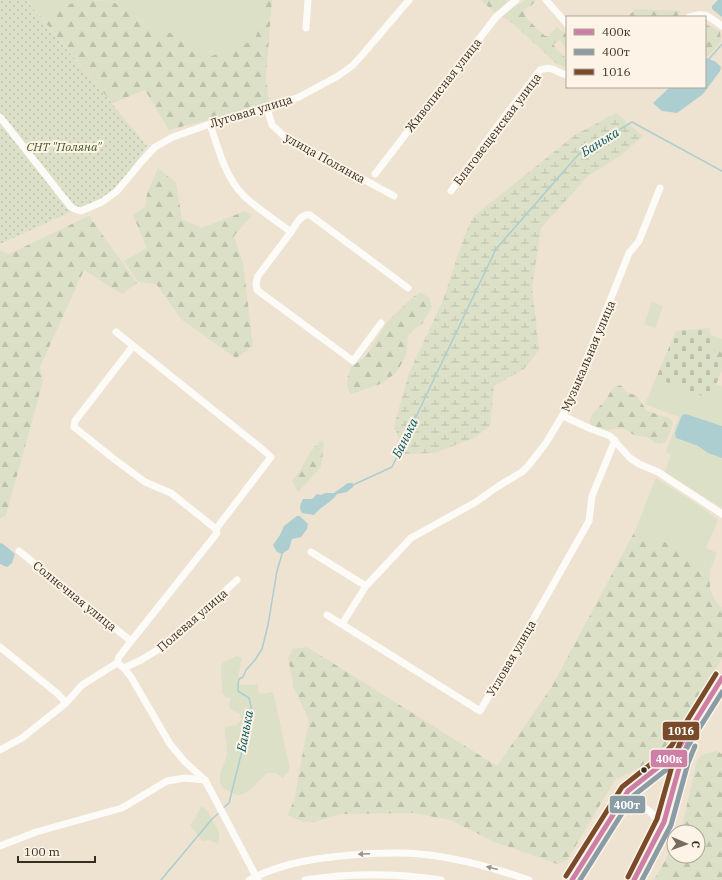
<svg xmlns="http://www.w3.org/2000/svg" width="722" height="880" font-family="'IBM Plex Serif',serif">
<defs>
<pattern id="forest-firs" width="22" height="20" patternUnits="userSpaceOnUse"><rect width="22" height="20" fill="#dce0c7"/><path d="M5 1l3.5 6h-7zM16 11l3.5 6h-7z" fill="#bdc0ab"/></pattern>
<pattern id="wetland-marsh" width="20" height="14" patternUnits="userSpaceOnUse"><rect width="20" height="14" fill="#dce0c7"/><path d="M1 5h8M5 5V1M11 12h8M15 12V8" fill="none" stroke="#bdc0ab"/></pattern>
<pattern id="cemetery-stones" width="16" height="16" patternUnits="userSpaceOnUse"><rect width="16" height="16" fill="#dce0c7"/><path d="M2 7V4a2 2 0 0 1 4 0v3zM10 15v-3a2 2 0 0 1 4 0v3z" fill="#bdc0ab"/></pattern>
<pattern id="garden-dots" width="8" height="8" patternUnits="userSpaceOnUse"><rect width="8" height="8" fill="#dce0c7"/><path d="M2 2h.1M6 6h.1" fill="none" stroke="#bdc0ab" stroke-width="1.8" stroke-linecap="round"/></pattern>
</defs>
<rect width="100%" height="100%" fill="#eee2d0"/>
<g fill="#dce0c7">
<polygon points="27,0 83,0 54,9 40,16"/>
<polygon points="101,0 264,0 264,9 256,40 209,57 190,49 180,38 165,30 149,31 140,19 115,2"/>
<polygon points="652,302 663,306 655,328 644,324"/>
<polygon points="656,378 710,399 716,385 722,386 722,426 686,414 682,415 675,435 679,440 698,446 708,453 722,458 722,508 665,472 671,454 666,452 679,417 645,404"/>
<polygon points="656,478 698,505 718,520 706,548 717,553 710,570 678,547 635,531"/>
<path d="M237,656L242,658L237,682L242,685L258,684V692L262,694L272,692L274,696L289,765V770L283,778L276,773H267C260,779 248,796 238,795C235,795 230,792 227,790C222,788 220,784 220,778C220,770 224,765 226,758C229,749 224,737 225,727L236,725L241,720L240,714L230,709L229,703L231,698L226,697L222,693L221,665L225,661Z"/>
<polygon points="201,806 207,810 219,833 219,844 208,840 202,841 190,825 196,817"/>
</g>
<g fill="url(#forest-firs)">
<path d="M83,0C93,0 106,0 115,3C129,9 141,20 149,31L165,30L180,38L190,49L209,57L255,40L264,9V0H272L266,75L269,104L169,130L145,90L112,103L40,16L54,9Z"/>
<polygon points="481,0 506,0 507,2 495,13"/>
<polygon points="526,0 536,0 532,5 524,9 526,18 545,36 548,36 557,27 567,35 567,49 560,40 553,44 557,50 567,59 567,68 557,64 511,22 502,16 508,10"/>
<polygon points="635,9 681,11 677,17 628,17"/>
<polygon points="705,24 720,31 721,41 709,56 705,57"/>
<polygon points="158,168 176,183 182,219 202,228 245,211 252,215 234,236 243,263 253,346 236,358 182,320 156,284 138,282 124,261 147,248 133,215 145,207 147,194"/>
<polygon points="89,216 137,283 122,294 84,270 40,367 43,381 6,515 0,519 0,250 9,254"/>
<polygon points="421,292 429,298 432,307 422,324 414,329 408,336 406,356 396,373 380,384 351,394 347,386 348,377 351,367 366,356 386,324 392,317 413,297"/>
<polygon points="710,335 722,339 722,360 716,357"/>
<path d="M617,385L622,386L626,392L637,396L647,411L669,418L673,423L667,440L662,444L656,443L647,437L634,435L624,429L619,428L607,430L590,425C591,410 599,409 607,398C610,393 612,388 617,385Z"/>
<polygon points="321,440 324,443 321,467 298,492 292,481 300,471 311,451"/>
<path d="M635,531L678,547L710,570C709,588 709,595 722,608V658L668,752L615,780L567,860L557,864L495,842L450,820L414,813L340,814L315,822H303L288,815L294,800L309,720L294,688L288,658L293,649L307,647L497,766L551,688Z"/>
<polygon points="717,751 722,754 722,880 654,880 674,845 674,856 698,856 698,832 681,832 697,760 704,754"/>
</g>
<polygon fill="url(#wetland-marsh)" points="616,113 643,136 620,156 588,176 541,228 532,287 539,350 524,369 494,386 490,426 474,438 435,453 405,454 394,426 409,373 442,303 464,237 473,217 575,135"/>
<polygon fill="url(#cemetery-stones)" points="709,328 716,357 722,360 722,370 710,399 656,378 676,331"/>
<path fill="url(#garden-dots)" d="M0,0H26L147,146C130,171 110,205 77,209L0,244Z"/>
<g fill="#acced1">
<polygon points="718,0 722,0 722,17 712,9 712,6"/>
<polygon points="707,58 716,62 721,67 720,71 703,94 677,113 662,111 653,103 670,87 705,87 705,60"/>
<polygon points="686,414 722,426 722,458 708,453 698,446 676,438 675,433 682,415"/>
<path d="M348,483H352L354,485L353,487L347,492L337,494C331,503 321,506 314,515L302,513C299,509 300,504 303,499H312L317,494L321,495L325,493H334Z"/>
<polygon points="297,516 300,516 308,524 307,529 301,537 292,539 289,549 282,554 277,552 273,545 280,535 284,526"/>
<polygon points="0,543 3,544 15,554 12,563 7,567 0,564"/>
</g>
<g fill="none" stroke-linecap="round" stroke-linejoin="round">
<g stroke="#acced1" stroke-width="1.5">
<polyline points="709,59 722,44"/>
<polyline points="353,485 392,467 496,249 578,155 632,122 722,171"/>
<polyline points="222,809 229,803 252,711 249,698 238,691 238,684 239,679 243,677 246,670 255,660 262,649 268,625 277,571 282,554"/>
<polyline points="161,880 212,819 220,812"/>
</g>
<g stroke="#fcfbf8" stroke-width="7">
<polyline points="546,0 567,24"/>
<path d="M689,17C705,11 709,17 722,26"/>
<polyline points="306,28 308,0"/>
<polyline points="267,108 272,125 284,136 394,196"/>
<polyline points="0,117 70,206 74,209 81,211 102,202 117,191 142,161 155,147 173,137 210,124 280,104 299,97 338,76 352,66 363,54 409,0"/>
<path d="M210,124C218,148 225,177 244,196C258,209 275,220 291,232L258,276L256,283L257,290L353,361L381,323"/>
<polyline points="375,174 496,17 516,0"/>
<path d="M451,191L490,136L540,70C553,65 556,73 567,75"/>
<path d="M291,232C295,226 301,213 310,215L408,288"/>
<polyline points="133,346 75,421 74,427 114,459 145,482 171,493 216,529"/>
<polyline points="563,416 589,428 610,436 630,458 639,464 658,472 722,514"/>
<polyline points="19,551 131,641"/>
<polyline points="311,552 366,586"/>
<polyline points="327,615 480,711 541,606 589,521 592,496 615,440"/>
<polyline points="342,624 366,586 411,538 476,502 497,487 522,472 528,466 546,443 568,406 629,253 639,241 660,188"/>
<polyline points="0,647 58,694 66,703"/>
<polyline points="117,663 124,668 131,677 170,744 185,762 205,780 258,880"/>
<polyline points="124,668 141,660 167,644 237,580"/>
<polyline points="0,750 22,738 66,703 82,685 117,663 119,657 128,645 217,533 216,529 271,457 262,449 116,332"/>
<path d="M616,812C633,796 659,809 658,832"/>
<polyline points="0,846 36,832 122,808 167,781 185,778 205,780"/>
<path d="M249,880C285,861 324,857 364,854C382,853 401,852 419,854C457,857 494,868 529,880"/>
<path d="M305,880C350,873 396,873 441,880"/>
</g>
<g stroke="#fcfbf8" stroke-width="9">
<polyline points="572,880 628,791 642,779 671,757 678,749 695,723 722,678"/>
<polyline points="634,880 664,822 681,761 689,740"/>
</g>
<g stroke="#fdf4e7" stroke-width="8">
<g id="bus-1">
<polyline points="572,880 628,791 671,757 678,749 722,678"/>
<polyline points="634,880 664,822 681,761 688,743"/>
</g>
</g>
<g stroke="#fdf4e7" stroke-width="8">
<g id="bus-2">
<polyline points="580,880 633,796 676,762 683,754 722,692"/>
<polyline points="642,880 671,825 688,763 695,746"/>
</g>
</g>
<g stroke="#fdf4e7" stroke-width="8">
<g id="bus-3">
<polyline points="566,876 622,787 666,752 672,745 716,674"/>
<polyline points="628,877 657,819 674,759 681,740"/>
</g>
</g>
<use href="#bus-1" stroke="#cd7fa6" stroke-width="5"/>
<use href="#bus-2" stroke="#8a9ca6" stroke-width="5"/>
<use href="#bus-3" stroke="#7a4b2a" stroke-width="5"/>
</g>
<defs><path id="oneway-solid" d="M-6-.8H1V-3.2L6.5 0L1 3.2V.8H-6Z"/></defs>
<g fill="#99948c">
<use href="#oneway-solid" transform="translate(364 854) rotate(177)"/>
<use href="#oneway-solid" transform="translate(492 868) rotate(-165)"/>
</g>
<circle fill="#362e21" stroke="#fdf4e7" stroke-width="1.5" cx="644" cy="770" r="3.5"/>
<g text-anchor="middle" dominant-baseline="central" stroke-width="4" stroke-linejoin="round" paint-order="stroke">
<g font-size="12" fill="#362e21" stroke="#fdf4e7">
<text transform="translate(443 85) rotate(-52)">Живописная улица</text>
<text transform="translate(251 111) rotate(-17)">Луговая улица</text>
<text transform="translate(497 129) rotate(-53)">Благовещенская улица</text>
<text transform="translate(325 158) rotate(29)">улица Полянка</text>
<text transform="translate(588 356) rotate(-67)">Музыкальная улица</text>
<text transform="translate(75 596) rotate(39)">Солнечная улица</text>
<text transform="translate(192 620) rotate(-41)">Полевая улица</text>
<text transform="translate(511 658) rotate(-60)">Угловая улица</text>
</g>
<g font-size="12" font-style="italic" fill="#3c571e" stroke="#fdf4e7">
<text x="64" y="146">СНТ "Поляна"</text>
</g>
<g font-size="13" font-style="italic" fill="#035762" stroke="#fdf4e7">
<text transform="translate(600 142) rotate(-32)">Банька</text>
<text transform="translate(405 438) rotate(-64)">Банька</text>
<text transform="translate(245 731) rotate(-79)">Банька</text>
</g>
</g>
<g stroke="#fdf4e7" stroke-width="1.5">
<rect x="662" y="721" width="38" height="20" rx="4" fill="#7a4b2a"/>
<rect x="650" y="749" width="38" height="19" rx="4" fill="#cd7fa6"/>
<rect x="609" y="795" width="37" height="19" rx="4" fill="#8a9ca6"/>
</g>
<g font-size="11" text-anchor="middle" font-weight="bold" fill="#fff">
<text x="681" y="735">1016</text>
<text x="669" y="763">400к</text>
<text x="627" y="809">400т</text>
</g>
<rect x="566" y="16" width="140" height="72" fill="#fdf4e7" stroke="#ada598"/>
<rect x="574" y="29" width="20" height="6" fill="#cd7fa6" stroke="#ada598"/>
<text x="602" y="36" font-size="12" fill="#362e21">400к</text>
<rect x="574" y="49" width="20" height="6" fill="#8a9ca6" stroke="#ada598"/>
<text x="602" y="56" font-size="12" fill="#362e21">400т</text>
<rect x="574" y="69" width="20" height="6" fill="#7a4b2a" stroke="#ada598"/>
<text x="602" y="76" font-size="12" fill="#362e21">1016</text>
<g transform="translate(686 844) rotate(92)"><circle r="19" fill="#fdf4e7" stroke="#ada598"/>
<path d="M0-3L7 15L0 10L-7 15Z" fill="#766d5e"/>
<text y="-6" font-size="11" font-weight="bold" text-anchor="middle" fill="#362e21">С</text>
</g>
<path d="M18 856v6h77v-6" fill="none" stroke="#362e21" stroke-width="2"/>
<text x="24" y="856" font-size="12" fill="#362e21" stroke="#fdf4e7" stroke-width="3" paint-order="stroke">100 m</text>
</svg>
